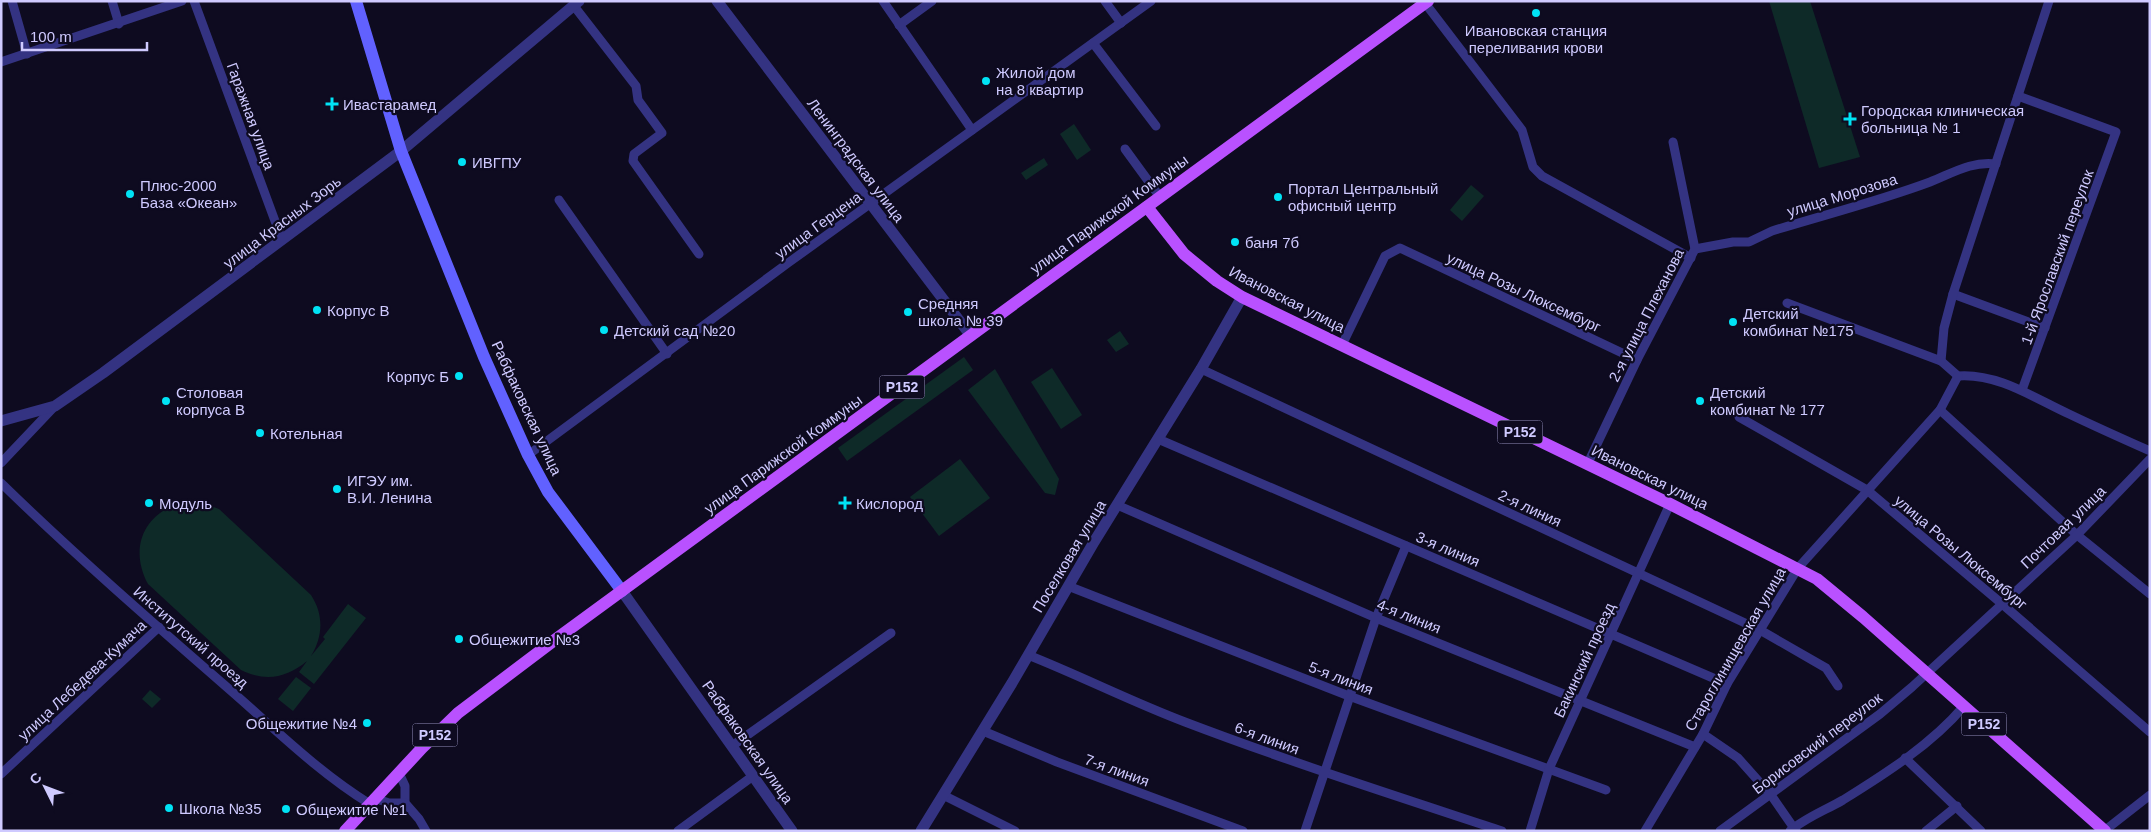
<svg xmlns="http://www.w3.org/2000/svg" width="2151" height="832" font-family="Arial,sans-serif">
<rect width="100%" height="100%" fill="#0e0b20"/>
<g fill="#0e2a28">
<polygon points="1769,1 1810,1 1860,157 1819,168"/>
<polygon points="1074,124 1091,150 1077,160 1060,134"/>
<polygon points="1044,158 1048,165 1026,180 1021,173"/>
<polygon points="1471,185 1484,196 1462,221 1450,210"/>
<polygon points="1120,331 1129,344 1116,352 1107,340"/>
<polygon points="964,357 973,370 847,461 838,448"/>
<polygon points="1052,368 1082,415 1061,429 1031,382"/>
<polygon points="995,369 1059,479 1055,495 1045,493 968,390"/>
<polygon points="960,459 990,498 939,536 910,497"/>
<path d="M190,501L200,502L219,509L311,595C324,615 323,636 311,656L325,639L323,637L348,604L366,618L314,684L299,672L307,661C287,678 265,682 241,670L148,584C127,545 147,508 190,501Z"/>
<polygon points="296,677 311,688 293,711 278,699"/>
<polygon points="150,690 161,699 152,708 142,699"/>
</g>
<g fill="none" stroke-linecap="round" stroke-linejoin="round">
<g stroke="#343382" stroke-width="9">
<polyline points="12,1 27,54"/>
<polyline points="112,1 119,24"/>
<polyline points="194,1 282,240"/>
<polyline points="883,1 972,130"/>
<polyline points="1105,1 1121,23"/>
<polyline points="1425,3 1522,130 1533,167 1542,176 1691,258"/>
<polyline points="574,6 636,86 638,100 662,133 634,154 633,161 699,254"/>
<polyline points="899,25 932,1"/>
<polyline points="1093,43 1156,126"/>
<polyline points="1,62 182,1"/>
<polyline points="2018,96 2116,132 2022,390"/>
<polyline points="1125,149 1160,197"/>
<polyline points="559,200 667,354"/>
<path d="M1695,249L1733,242H1749L1772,231C1824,215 1879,201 1930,182C1953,173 1971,161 1996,164"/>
<polyline points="1953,294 2045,328"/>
<path d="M1787,303L1941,361L1958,376C1998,373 2034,398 2069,414C2096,427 2123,439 2150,451"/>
<polyline points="1342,345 1385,256 1400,248 1637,360"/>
<polyline points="1941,361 1944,328 1953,294 2049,1"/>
<polyline points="1201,369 1760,630 1826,668 1838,686"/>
<polyline points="1940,410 2077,535 2150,594"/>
<polyline points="1739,417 1867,490 2001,603 2150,732"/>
<polyline points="1158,439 1727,684"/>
<polyline points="528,455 788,263 1151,1"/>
<polyline points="1,463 55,406"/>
<polyline points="1587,465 1637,360 1695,249 1673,142"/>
<path d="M1,483C75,555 152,622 229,689C274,728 318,772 370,804"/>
<polyline points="1117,505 1376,618 1695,747"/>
<polyline points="1068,586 1349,696 1606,790"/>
<path d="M1028,655C1081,676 1132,702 1185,722C1290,762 1396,796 1502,831"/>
<polyline points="983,731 1057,762 1243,831"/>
<polyline points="1703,734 1738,758 1771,795 1796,831"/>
<polyline points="732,746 891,633"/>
<polyline points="1905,758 1981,831"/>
<polyline points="399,773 405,786 405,803 419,819 426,831"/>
<polyline points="1,774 159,627"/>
<polyline points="943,795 1015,831"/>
<polyline points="374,798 389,803 405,803"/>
<polyline points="678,831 753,776"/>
<polyline points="1305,831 1376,618 1406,546"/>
<polyline points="1530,831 1549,769 1670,504"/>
<polyline points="1645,831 1703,734 1727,684 1798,568 1940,410 1958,376"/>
<polyline points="1720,831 1880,714 1912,687 2077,535 2150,459"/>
<path d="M1790,831C1805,818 1826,810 1843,800C1885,774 1932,744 1964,706"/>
<polyline points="1926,831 1957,806"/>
<polyline points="2104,831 2150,795"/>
</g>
<g stroke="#343382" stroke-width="11">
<polyline points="717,1 971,336"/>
<polyline points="1,421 55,406 103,373 401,151 579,1"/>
<polyline points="622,591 792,831"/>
<polyline points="921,831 1012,683 1094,542 1201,369 1242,297"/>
</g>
<polyline stroke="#6161ff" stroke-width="12" points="356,1 401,151 484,357 528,455 548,492 622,591"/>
<g stroke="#b951ff" stroke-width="12">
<polyline points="1147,207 1184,254 1217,281 1242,297 1670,504 1817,579 1863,617 2105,831"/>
<polyline points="345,831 422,748 458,713 556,639 1428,1"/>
</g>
</g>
<g fill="#00e3f5" stroke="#0e0b20" stroke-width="2">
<circle cx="1536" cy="13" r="5"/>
<circle cx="986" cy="81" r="5"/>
<path d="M329.5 96.5h5v5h5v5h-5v5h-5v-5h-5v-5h5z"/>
<path d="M1847.5 111.5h5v5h5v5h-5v5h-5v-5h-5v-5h5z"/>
<circle cx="462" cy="162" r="5"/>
<circle cx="130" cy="194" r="5"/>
<circle cx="1278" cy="197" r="5"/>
<circle cx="1235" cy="242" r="5"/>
<circle cx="317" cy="310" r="5"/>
<circle cx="908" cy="312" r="5"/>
<circle cx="1733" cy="322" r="5"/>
<circle cx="604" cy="330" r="5"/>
<circle cx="459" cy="376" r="5"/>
<circle cx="166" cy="401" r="5"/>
<circle cx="1700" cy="401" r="5"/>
<circle cx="260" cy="433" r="5"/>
<circle cx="337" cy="489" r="5"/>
<circle cx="149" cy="503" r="5"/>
<path d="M842.5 495.5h5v5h5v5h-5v5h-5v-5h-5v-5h5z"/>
<circle cx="459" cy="639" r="5"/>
<circle cx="367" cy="723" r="5"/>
<circle cx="169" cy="808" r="5"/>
<circle cx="286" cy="809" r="5"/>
</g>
<g text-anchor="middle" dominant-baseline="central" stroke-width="4.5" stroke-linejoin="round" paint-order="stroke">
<g fill="#0e0b20" stroke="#9591bc" stroke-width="1">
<rect x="879.5" y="375.5" width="45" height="23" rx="4"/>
<rect x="1497.5" y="420.5" width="45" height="23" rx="4"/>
<rect x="1961.5" y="712.5" width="45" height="23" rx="4"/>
<rect x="412.5" y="723.5" width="45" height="23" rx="4"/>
</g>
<g font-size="14" font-weight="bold" fill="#cfcaff">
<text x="902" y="387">Р152</text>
<text x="1520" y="432">Р152</text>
<text x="1984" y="724">Р152</text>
<text x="435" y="735">Р152</text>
</g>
<g font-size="15" fill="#cfcaff" stroke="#0e0b20" text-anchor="start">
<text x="1536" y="30" text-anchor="middle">Ивановская станция<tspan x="1536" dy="17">переливания крови</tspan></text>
<text x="996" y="72">Жилой дом<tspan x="996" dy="17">на 8 квартир</tspan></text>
<text x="343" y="104">Ивастарамед</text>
<text x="1861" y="110">Городская клиническая<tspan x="1861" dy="17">больница № 1</tspan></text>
<text x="472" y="162">ИВГПУ</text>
<text x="140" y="185">Плюс-2000<tspan x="140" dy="17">База «Океан»</tspan></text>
<text x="1288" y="188">Портал Центральный<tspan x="1288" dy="17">офисный центр</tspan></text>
<text x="1245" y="242">баня 7б</text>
<text x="918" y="303">Средняя<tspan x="918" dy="17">школа № 39</tspan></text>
<text x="327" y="310">Корпус В</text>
<text x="1743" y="313">Детский<tspan x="1743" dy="17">комбинат №175</tspan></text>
<text x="614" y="330">Детский сад №20</text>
<text x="449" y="376" text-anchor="end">Корпус Б</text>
<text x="176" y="392">Столовая<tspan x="176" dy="17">корпуса В</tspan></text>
<text x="1710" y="392">Детский<tspan x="1710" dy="17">комбинат № 177</tspan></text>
<text x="270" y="433">Котельная</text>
<text x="347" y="480">ИГЭУ им.<tspan x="347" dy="17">В.И. Ленина</tspan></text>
<text x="159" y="503">Модуль</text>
<text x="856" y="503">Кислород</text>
<text x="469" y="639">Общежитие №3</text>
<text x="357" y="723" text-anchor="end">Общежитие №4</text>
<text x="179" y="808">Школа №35</text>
<text x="296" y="809">Общежитие №1</text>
</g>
<g font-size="15" fill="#cfcaff" stroke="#0e0b20">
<text transform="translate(251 116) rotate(70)">Гаражная улица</text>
<text transform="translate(856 160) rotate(53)">Ленинградская улица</text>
<text transform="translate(1842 195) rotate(-17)">улица Морозова</text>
<text transform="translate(1109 214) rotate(-36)">улица Парижской Коммуны</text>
<text transform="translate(282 222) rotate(-37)">улица Красных Зорь</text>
<text transform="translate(818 225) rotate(-36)">улица Герцена</text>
<text transform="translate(2057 257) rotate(-70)">1-й Ярославский переулок</text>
<text transform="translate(1524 292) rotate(25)">улица Розы Люксембург</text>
<text transform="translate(1287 299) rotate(27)">Ивановская улица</text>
<text transform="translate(1646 315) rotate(-63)">2-я улица Плеханова</text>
<text transform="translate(527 408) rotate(65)">Рабфаковская улица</text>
<text transform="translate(783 454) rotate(-36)">улица Парижской Коммуны</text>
<text transform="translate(1650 477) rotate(26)">Ивановская улица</text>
<text transform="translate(1530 508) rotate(25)">2-я линия</text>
<text transform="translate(2063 527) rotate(-44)">Почтовая улица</text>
<text transform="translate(1448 549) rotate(23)">3-я линия</text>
<text transform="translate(1961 552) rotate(40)">улица Розы Люксембург</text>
<text transform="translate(1069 556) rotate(-59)">Поселковая улица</text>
<text transform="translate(1409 616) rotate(22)">4-я линия</text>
<text transform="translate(191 637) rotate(41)">Институтский проезд</text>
<text transform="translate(1735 649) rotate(-60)">Староглинищевская улица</text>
<text transform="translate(1584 660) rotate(-65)">Бакинский проезд</text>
<text transform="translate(1341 678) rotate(21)">5-я линия</text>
<text transform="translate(82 680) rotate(-43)">улица Лебедева-Кумача</text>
<text transform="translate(1267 738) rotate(20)">6-я линия</text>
<text transform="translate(748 742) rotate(55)">Рабфаковская улица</text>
<text transform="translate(1817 743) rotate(-37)">Борисовский переулок</text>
<text transform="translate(1117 770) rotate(20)">7-я линия</text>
</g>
</g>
<rect width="2151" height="832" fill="none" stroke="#cfcaff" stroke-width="5"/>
<g transform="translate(45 787) rotate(312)" stroke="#0e0b20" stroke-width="4" paint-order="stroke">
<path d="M0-4L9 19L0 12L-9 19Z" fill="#cfcaff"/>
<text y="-8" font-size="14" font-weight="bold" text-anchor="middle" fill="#cfcaff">С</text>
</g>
<path d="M22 42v8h125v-8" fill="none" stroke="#cfcaff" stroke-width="2.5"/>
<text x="30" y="42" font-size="15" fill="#cfcaff" stroke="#0e0b20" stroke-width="4" paint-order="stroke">100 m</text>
</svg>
